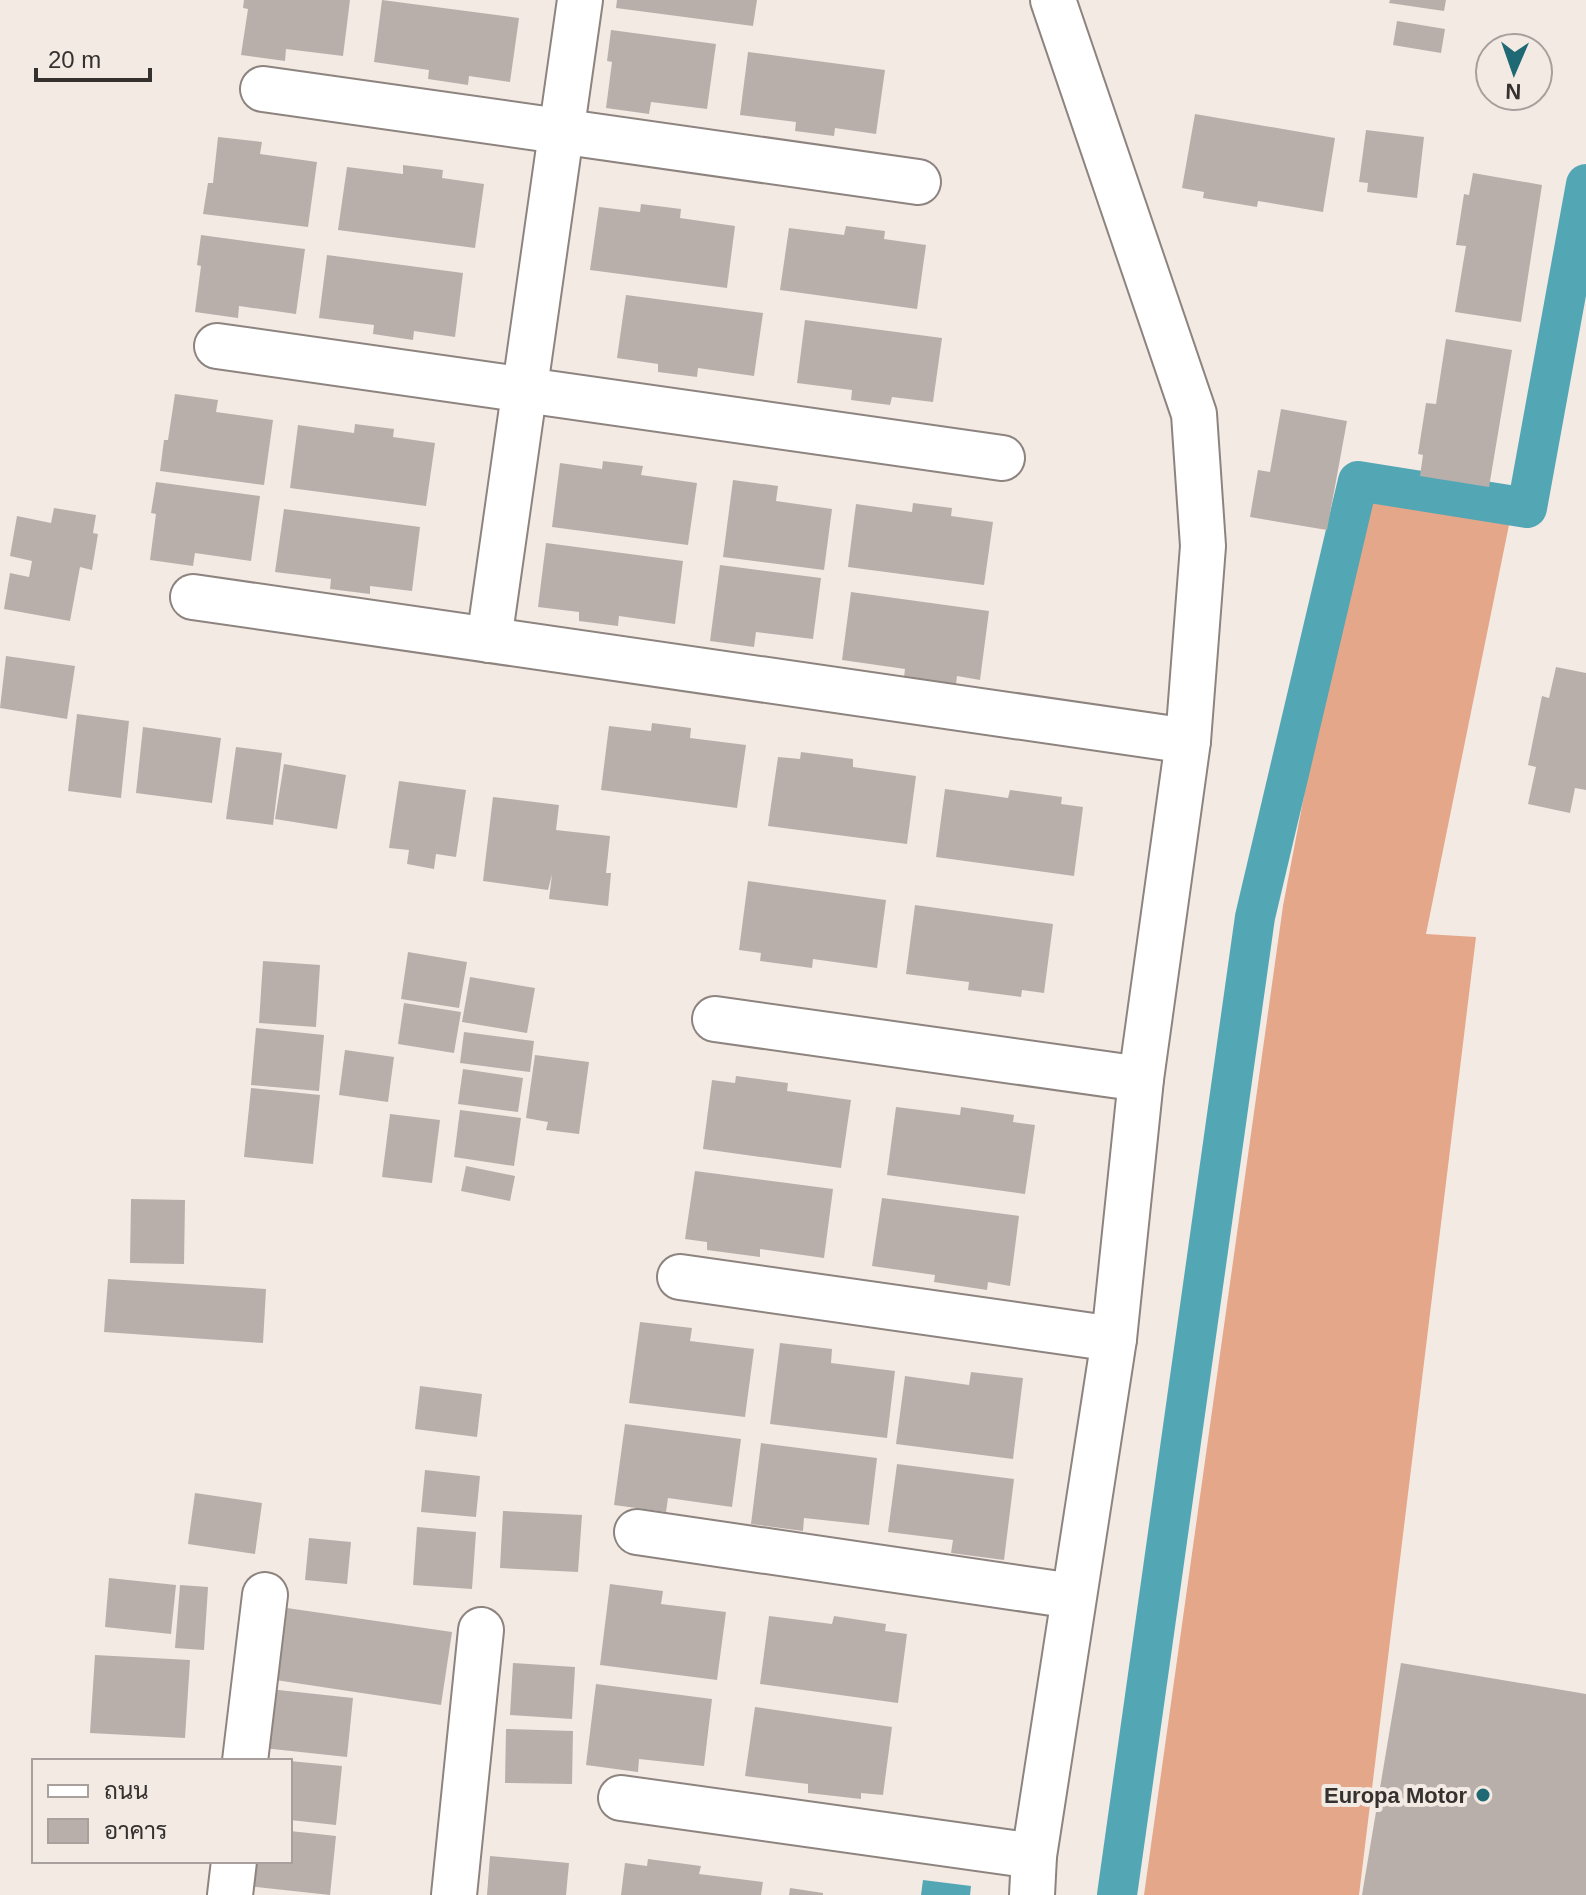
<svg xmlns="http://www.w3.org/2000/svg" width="1586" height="1895" font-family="Helvetica,Sarabun,sans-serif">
<rect width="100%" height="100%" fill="#f4eae4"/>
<polygon fill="#e4a789" points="1363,486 1511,515 1426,934 1476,937 1359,1895 1144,1895 1283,906"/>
<polygon fill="#53a7b5" points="923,1880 971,1886 970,1895 921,1895"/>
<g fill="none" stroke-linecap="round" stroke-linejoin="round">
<polyline stroke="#53a7b5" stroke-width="40" points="1117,1895 1255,917 1358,481 1527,508 1586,184"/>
</g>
<g fill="#b9afaa">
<polygon points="244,0 350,0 343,56 286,49 285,61 241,55 248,9 243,8"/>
<polygon points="382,0 519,18 510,82 469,76 468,85 428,79 429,70 374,62"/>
<polygon points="617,0 757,0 753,26 616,8"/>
<polygon points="1390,0 1446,0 1444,11 1389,3"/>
<polygon points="1397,21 1445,29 1441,53 1393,45"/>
<polygon points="611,30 716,44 707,109 651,102 649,114 606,108 612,62 607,61"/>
<polygon points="748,52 885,70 876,134 835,128 834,136 795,131 796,122 740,115"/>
<polygon points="1195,114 1335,138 1323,212 1258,201 1257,207 1203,198 1204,192 1182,188"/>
<polygon points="1366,130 1424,137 1417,198 1367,192 1368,183 1359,182"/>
<polygon points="218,137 262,142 260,154 317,162 308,227 203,214 208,183 213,183"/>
<polygon points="403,165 443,170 442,178 484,184 475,248 338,230 347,167 403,174"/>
<polygon points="1473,173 1542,185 1521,322 1455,312 1466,246 1456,245 1464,194 1469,195"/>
<polygon points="641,204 681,209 680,218 735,226 727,288 590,270 599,207 640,212"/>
<polygon points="846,226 885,231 884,239 926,245 917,309 780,290 789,228 844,235"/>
<polygon points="201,235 305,249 296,314 239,306 238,318 195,312 201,266 197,265"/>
<polygon points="327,255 463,273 455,337 414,331 413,340 373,334 374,325 319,318"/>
<polygon points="626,295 763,313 754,376 698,368 697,377 658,372 658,364 617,358"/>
<polygon points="805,320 942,338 933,402 892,397 890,405 851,400 852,390 797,383"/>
<polygon points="1446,339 1512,350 1489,487 1420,476 1423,455 1418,454 1426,403 1436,404"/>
<polygon points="175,394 218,400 216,412 273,420 264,485 160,471 164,440 168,440"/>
<polygon points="1281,409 1347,421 1327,530 1250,517 1258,470 1270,472"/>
<polygon points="355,424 394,429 393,437 435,443 426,506 290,488 298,425 354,433"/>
<polygon points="603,461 643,466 641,475 697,483 688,545 552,527 560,463 602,469"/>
<polygon points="733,480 778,486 776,501 832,509 824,570 723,557"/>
<polygon points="156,482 260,496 251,561 195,553 193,566 150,560 156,514 151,513"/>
<polygon points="913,503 952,508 951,516 993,522 984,585 848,567 856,504 912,512"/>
<polygon points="54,508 96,515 93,533 98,534 92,570 80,567 70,621 4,609 10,573 29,577 32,561 10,556 17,516 51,523"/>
<polygon points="284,509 420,527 412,591 370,586 370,594 330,589 331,579 275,572"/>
<polygon points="546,543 683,561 675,624 619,616 618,626 579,621 579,612 538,607"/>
<polygon points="720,565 821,578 813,639 756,632 754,647 710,641"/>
<polygon points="851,592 989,611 980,680 957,676 956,684 904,677 905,669 842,660"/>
<polygon points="6,656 75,666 67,719 0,708"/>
<polygon points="1556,667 1586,673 1586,790 1575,788 1570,813 1528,804 1536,767 1528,765 1542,696 1549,698"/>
<polygon points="77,714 129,721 121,798 68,791"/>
<polygon points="652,723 691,728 690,738 746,745 737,808 601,790 609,726 651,731"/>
<polygon points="143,727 221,738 212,803 136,793"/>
<polygon points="236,747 282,753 273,825 226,819"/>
<polygon points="801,752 853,759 853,767 916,776 907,844 768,826 778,757 800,759"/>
<polygon points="284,764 346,775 337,829 275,819"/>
<polygon points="399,781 466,790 456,857 436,854 434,869 407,864 409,850 389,848"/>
<polygon points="945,789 1008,798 1010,790 1062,797 1061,804 1083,807 1074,876 936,857"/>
<polygon points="493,797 559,805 556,830 610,836 606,873 611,873 608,906 549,899 552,874 548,890 483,881"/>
<polygon points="748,881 886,900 877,968 813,959 812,968 760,961 761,953 739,950"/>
<polygon points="915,905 1053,924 1044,993 1022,990 1021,997 968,990 969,982 906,974"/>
<polygon points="408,952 467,962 459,1008 401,999"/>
<polygon points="263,961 320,965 316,1027 259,1023"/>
<polygon points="470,977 535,988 527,1033 462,1022"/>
<polygon points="404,1003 461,1012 454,1053 398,1044"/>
<polygon points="256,1028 324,1035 319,1091 251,1085"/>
<polygon points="464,1032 534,1041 530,1072 460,1063"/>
<polygon points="345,1050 394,1057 388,1102 339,1095"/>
<polygon points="535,1055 589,1062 579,1134 546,1130 548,1122 526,1118"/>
<polygon points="463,1069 523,1078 518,1112 458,1104"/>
<polygon points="736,1076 788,1083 787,1091 851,1100 841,1168 703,1149 712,1080 735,1083"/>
<polygon points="251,1088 320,1095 313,1164 244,1157"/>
<polygon points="896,1107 960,1115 961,1107 1014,1115 1013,1122 1035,1125 1025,1194 887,1175"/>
<polygon points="460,1110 521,1118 514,1166 454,1157"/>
<polygon points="390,1114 440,1120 432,1183 382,1177"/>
<polygon points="466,1166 515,1176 510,1201 461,1191"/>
<polygon points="695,1171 833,1189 824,1258 760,1249 760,1257 707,1250 707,1242 685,1239"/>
<polygon points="882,1198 1019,1216 1010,1286 988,1282 987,1290 934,1282 935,1275 872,1266"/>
<polygon points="131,1199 185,1200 184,1264 130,1263"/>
<polygon points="108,1279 266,1289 263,1343 104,1332"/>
<polygon points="640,1322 692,1328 690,1341 754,1349 745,1417 629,1403"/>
<polygon points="780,1343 832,1349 831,1363 895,1371 887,1438 770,1424"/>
<polygon points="971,1372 1023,1378 1013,1459 896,1444 905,1376 969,1385"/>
<polygon points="420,1386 482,1394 477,1437 415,1429"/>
<polygon points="625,1424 741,1439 732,1507 668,1498 666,1512 614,1505"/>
<polygon points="761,1443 877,1458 869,1525 804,1518 803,1531 751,1524"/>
<polygon points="897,1464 1014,1479 1004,1560 951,1553 953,1540 888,1532"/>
<polygon points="425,1470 480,1476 476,1517 421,1512"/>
<polygon points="195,1493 262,1503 255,1554 188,1544"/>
<polygon points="503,1511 582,1515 578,1572 500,1568"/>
<polygon points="417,1527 476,1532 472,1589 413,1585"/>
<polygon points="309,1538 351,1542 347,1584 305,1580"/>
<polygon points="109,1578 176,1585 171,1634 105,1627"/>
<polygon points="610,1584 663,1591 661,1604 726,1612 717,1680 600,1665"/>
<polygon points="180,1585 208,1587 204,1650 175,1648"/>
<polygon points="280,1607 452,1632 441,1705 269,1679"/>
<polygon points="769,1616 832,1624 834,1616 886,1624 885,1631 907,1634 898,1703 760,1684"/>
<polygon points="95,1655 190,1660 185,1738 90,1733"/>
<polygon points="513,1663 575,1667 572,1719 510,1715"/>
<polygon points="1401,1663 1586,1694 1586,1895 1362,1895"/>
<polygon points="596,1684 712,1699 704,1766 639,1759 638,1772 586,1765"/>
<polygon points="269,1689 353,1698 347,1757 263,1748"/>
<polygon points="755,1707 892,1727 883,1795 861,1793 861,1799 808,1793 808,1784 745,1776"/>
<polygon points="506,1729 573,1731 572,1784 505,1783"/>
<polygon points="290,1761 342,1766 336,1825 290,1820"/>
<polygon points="290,1831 336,1836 330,1895 246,1886 249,1861 290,1861"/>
<polygon points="490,1856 569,1863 566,1895 487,1895"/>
<polygon points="648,1859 701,1866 699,1874 763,1882 761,1895 621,1895 625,1863 647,1866"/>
<polygon points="790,1888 823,1893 823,1895 789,1895"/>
</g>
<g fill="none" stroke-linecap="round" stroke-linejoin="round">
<g stroke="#8d837f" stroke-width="48">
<g id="minor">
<polyline points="263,89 918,182"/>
<polyline points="217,346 1002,458"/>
<polyline points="193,597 1188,741"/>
<polyline points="489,640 580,0"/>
<polyline points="715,1019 1141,1079"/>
<polyline points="680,1277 1114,1339"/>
<polyline points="637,1532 1073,1596"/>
<polyline points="245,1761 265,1595"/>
<polyline points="621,1798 1034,1856"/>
<polyline points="230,1895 234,1861"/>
<polyline points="454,1895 481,1630"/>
<polyline points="1032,1895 1034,1856 1114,1339 1141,1079 1188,741 1203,546 1194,414 1053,0"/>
</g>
</g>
<use href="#minor" stroke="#fff" stroke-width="44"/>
</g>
<circle fill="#1f6974" stroke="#f4eae4" stroke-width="3" cx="1483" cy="1795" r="8"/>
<g text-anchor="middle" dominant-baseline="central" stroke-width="8" stroke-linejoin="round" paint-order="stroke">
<g font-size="22" font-weight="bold" fill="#35312f" stroke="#f4eae4" text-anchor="end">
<text x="1467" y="1795">Europa Motor</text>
</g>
</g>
<rect x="32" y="1759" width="260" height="104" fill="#f4eae4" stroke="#a8a09c" stroke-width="2"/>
<rect x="48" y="1785" width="40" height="12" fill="#ffffff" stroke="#a8a09c" stroke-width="2"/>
<text x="104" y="1799" font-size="24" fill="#35312f">ถนน</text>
<rect x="48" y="1819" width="40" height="24" fill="#b9afaa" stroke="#a8a09c" stroke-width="2"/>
<text x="104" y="1839" font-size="24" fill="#35312f">อาคาร</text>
<g transform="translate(1514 72) rotate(182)"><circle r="38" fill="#f4eae4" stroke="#a8a09c" stroke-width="2"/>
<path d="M0-6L14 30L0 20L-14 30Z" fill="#1f6974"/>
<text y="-12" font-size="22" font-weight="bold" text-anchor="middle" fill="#35312f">N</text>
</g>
<path d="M36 68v12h114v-12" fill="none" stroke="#35312f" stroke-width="4"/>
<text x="48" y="68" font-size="24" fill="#35312f" stroke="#f4eae4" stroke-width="6" paint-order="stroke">20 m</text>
</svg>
